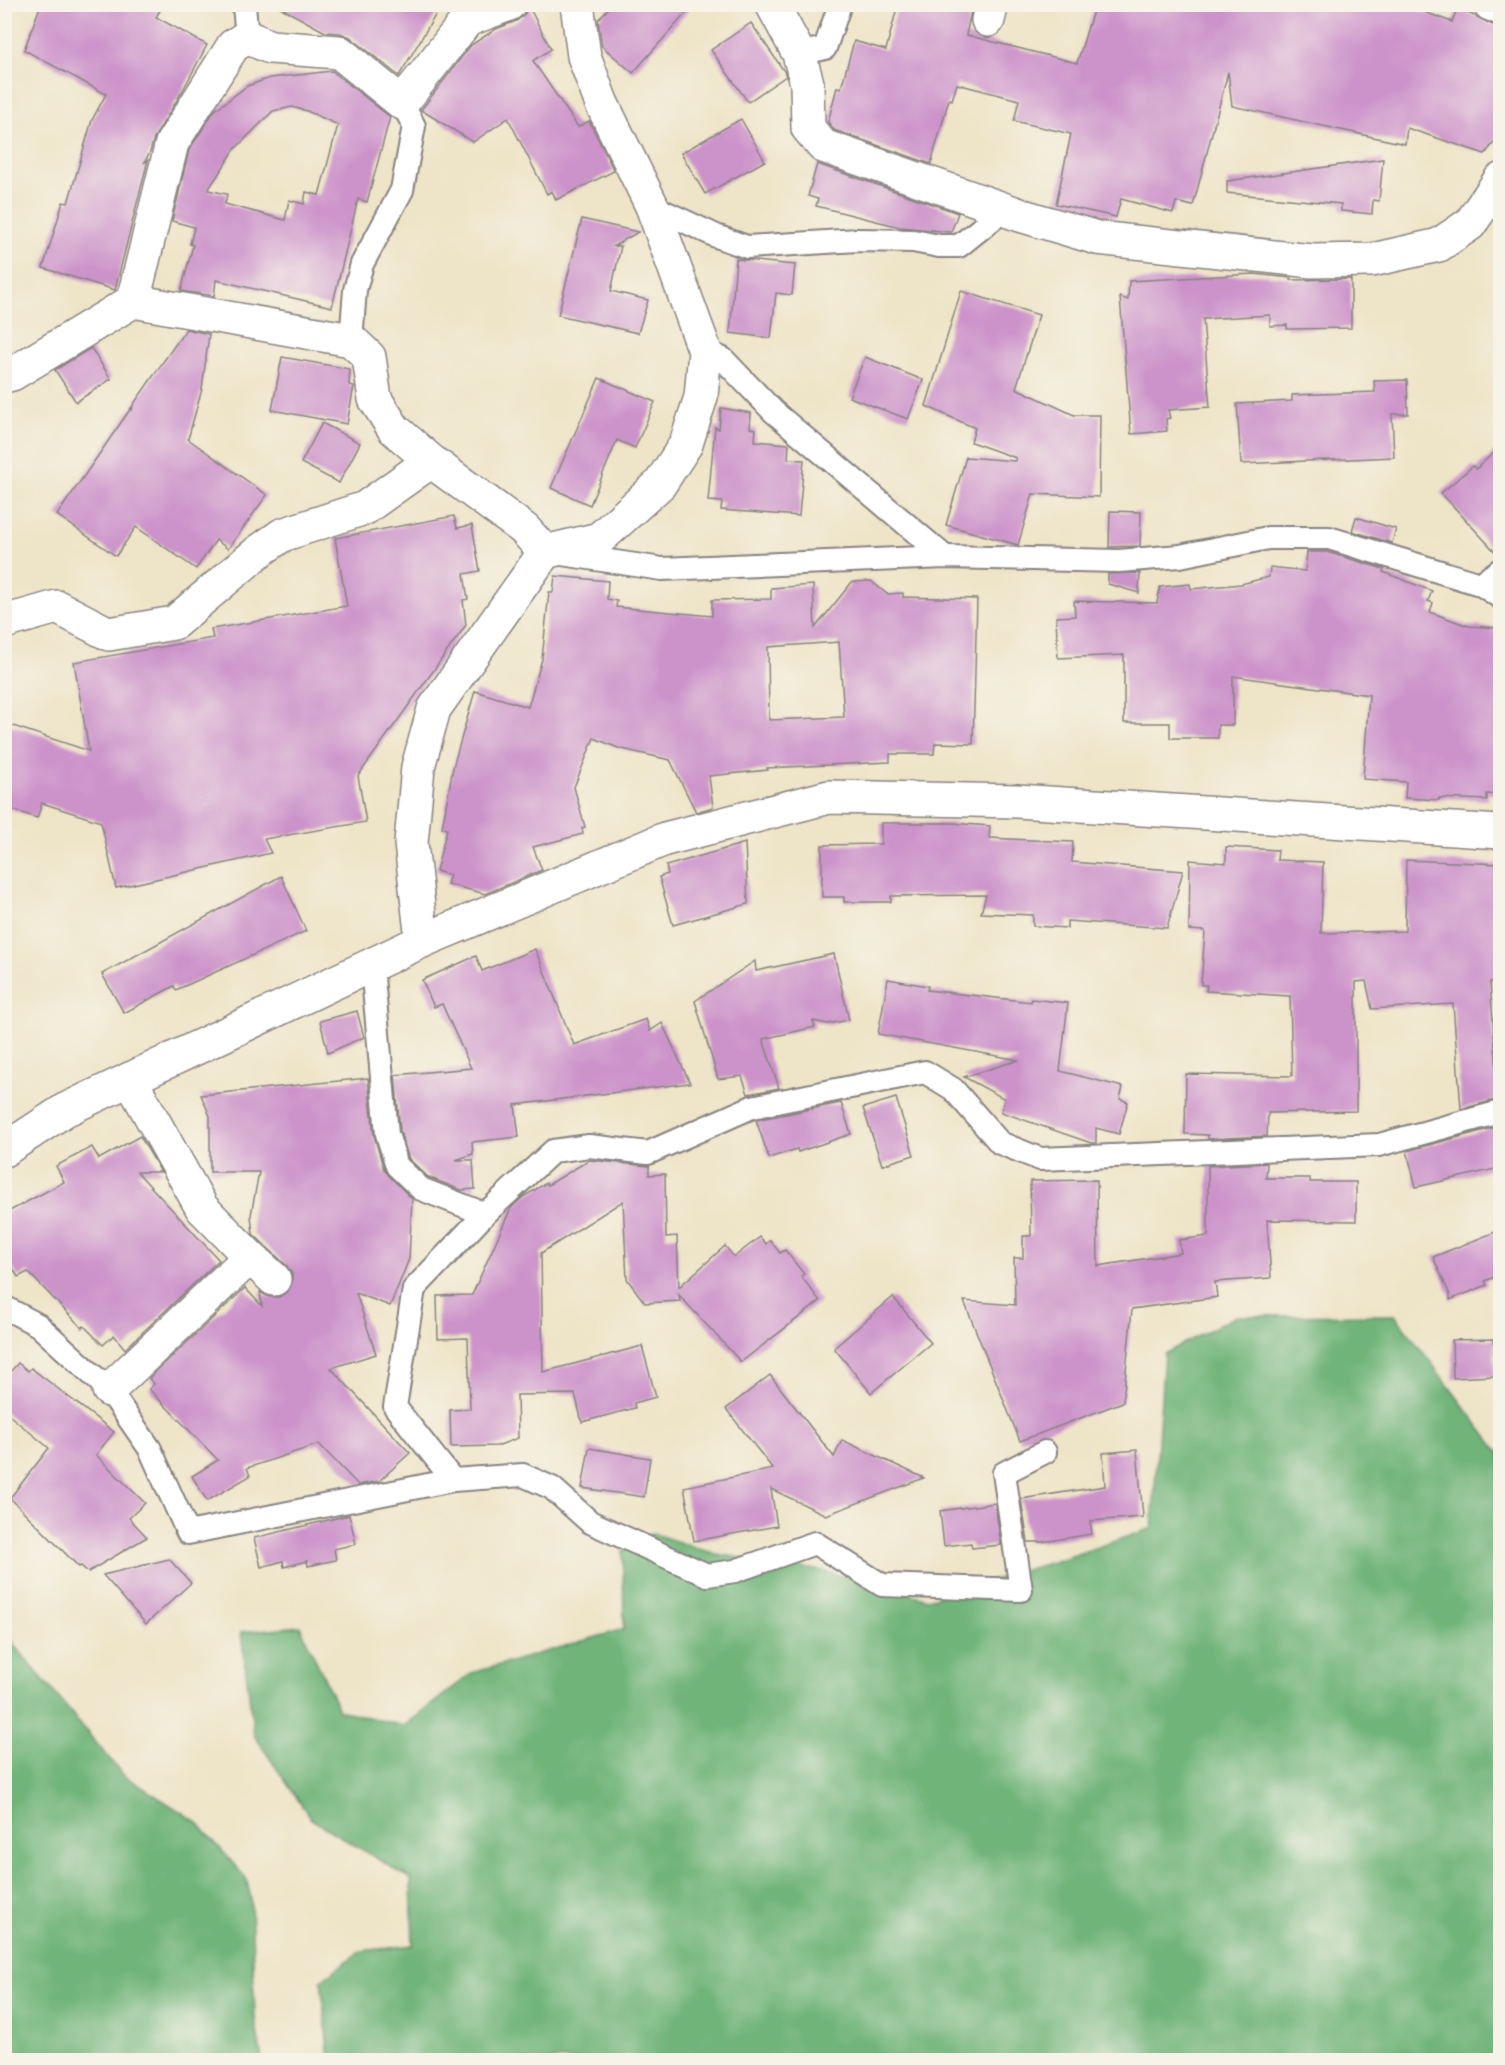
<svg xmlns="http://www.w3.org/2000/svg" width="1505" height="2065" font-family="'Patrick Hand',sans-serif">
<rect width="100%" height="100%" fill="#f7f3e8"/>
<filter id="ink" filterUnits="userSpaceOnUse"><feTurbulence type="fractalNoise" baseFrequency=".0167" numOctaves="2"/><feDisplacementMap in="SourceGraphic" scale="12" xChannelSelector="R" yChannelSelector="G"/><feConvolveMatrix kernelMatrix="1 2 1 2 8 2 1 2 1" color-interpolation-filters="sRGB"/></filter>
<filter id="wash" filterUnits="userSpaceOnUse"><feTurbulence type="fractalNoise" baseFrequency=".008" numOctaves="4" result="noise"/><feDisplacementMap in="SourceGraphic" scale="24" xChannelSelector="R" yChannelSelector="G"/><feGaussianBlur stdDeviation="1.35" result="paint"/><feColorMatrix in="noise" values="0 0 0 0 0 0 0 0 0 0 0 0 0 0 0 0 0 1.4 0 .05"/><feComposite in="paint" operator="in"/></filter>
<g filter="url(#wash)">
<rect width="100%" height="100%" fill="#eee4c7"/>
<g fill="#6fb479" stroke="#486b5a" stroke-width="1.5">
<polygon points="1395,1315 1500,1454 1500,2060 329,2060 321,1980 361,1951 413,1945 411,1879 311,1819 254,1735 241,1632 300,1626 339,1710 404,1726 472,1673 624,1629 623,1551 651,1533 716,1554 823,1571 928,1599 1066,1558 1152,1528 1164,1354 1236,1316"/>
<polygon points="5,1634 123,1775 197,1822 246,1878 251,1899 255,2019 262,2060 5,2060"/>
</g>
<g id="blocks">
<g fill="#cc93ca" fill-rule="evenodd">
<polygon points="41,4 164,4 156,17 207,45 183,90 154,138 150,152 144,163 148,160 115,290 43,268 63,202 68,203 92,120 106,94 24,50"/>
<polygon points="274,4 442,4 399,76 350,37 340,33 325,32"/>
<polygon points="612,4 694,4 633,73 602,46 598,20"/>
<polygon points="898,4 944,4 971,12 966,35 1077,63 1095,4 1402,4 1452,22 1457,9 1475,16 1493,25 1500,26 1500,135 1485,154 1407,128 1405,144 1232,106 1228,72 1193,206 1176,202 1173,213 1121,199 1116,217 1056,204 1071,134 1014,121 1019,100 957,84 952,100 949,99 931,164 834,130 828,122 837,87 841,88 854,41 886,50"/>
<polygon points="529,7 551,49 533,61 578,127 589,121 614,171 556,200 552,191 547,194 508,118 473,142 421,110 471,45 496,29 516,21 523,16"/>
<polygon points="751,23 784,71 786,76 748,102 711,50"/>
<path d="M332,71L390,117L367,202L358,199L332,307L216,280L214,296L181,291L193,245L190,244L194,227L172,221L189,150L214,111L247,86L270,78ZM292,107L307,111L338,125L319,195L306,192L304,204L289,200L285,220L225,204L227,194L208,190L235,149L273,111Z"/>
<polygon points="741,119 765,161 705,194 681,153"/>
<polygon points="1383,159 1379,201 1373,200 1372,214 1341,211 1341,204 1227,193 1227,181"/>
<polygon points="817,164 958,213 951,232 900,227 816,206 818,199 808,196"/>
<polygon points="582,219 638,232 614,246 621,246 611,291 648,300 638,333 558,315"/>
<polygon points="736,259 795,265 792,295 776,293 771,338 730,333"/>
<polygon points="1254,274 1291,278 1291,280 1351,279 1351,328 1287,329 1287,325 1270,326 1270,315 1203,319 1210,407 1168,410 1170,418 1166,419 1167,431 1131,434 1120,297 1128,300 1129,281"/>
<polygon points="961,291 1039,315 1016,388 1074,415 1100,415 1099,497 1033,494 1018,545 946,525 966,457 1015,461 1016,458 971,442 975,428 926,406"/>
<polygon points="186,329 209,334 202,389 188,439 267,495 228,549 216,540 196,569 136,527 116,556 57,515 131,408 132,411 133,405"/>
<polygon points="91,348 111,379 76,402 55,370"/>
<polygon points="282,357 350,369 349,385 354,386 347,424 272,410"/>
<polygon points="865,357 923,380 908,419 849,397"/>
<polygon points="599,378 655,402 635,448 617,440 590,505 551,488"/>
<polygon points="1407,380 1408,414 1392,414 1394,457 1241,464 1237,404 1292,401 1292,395 1375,392 1374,381"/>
<polygon points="721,408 751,413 750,428 756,429 755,441 789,444 788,459 804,460 799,516 721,510 722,502 708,501 715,427 719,429"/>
<polygon points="322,423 360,443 339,483 301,463"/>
<polygon points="1500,447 1500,557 1441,493 1473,466 1476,469"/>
<polygon points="1110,511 1141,512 1140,546 1109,547"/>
<polygon points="454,516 457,528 472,525 480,571 464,574 468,599 463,600 466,625 358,776 366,822 264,839 271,853 116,888 101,822 42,803 37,818 4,807 4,723 89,751 74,662 213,638 211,629 347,606 335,538"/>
<polygon points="1356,517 1396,529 1392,543 1352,531"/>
<polygon points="1307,552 1327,552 1384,569 1383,572 1432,591 1428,601 1433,603 1430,612 1468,626 1500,628 1500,773 1498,773 1497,795 1487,794 1487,800 1439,798 1439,800 1405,798 1406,782 1363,779 1369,695 1233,676 1233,725 1218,725 1218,738 1170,738 1170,723 1124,723 1124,655 1058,658 1056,617 1075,616 1074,601 1157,603 1160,587 1190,584 1191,589 1241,584 1269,577 1270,567 1305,571"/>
<polygon points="1140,573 1139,593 1108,584 1108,574"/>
<path d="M555,576L608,581L607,599L617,601L616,607L712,616V600L771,599V588L813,585L815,628L852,582L871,581L887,594L903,593V597L977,599L973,744L935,743L934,754H890V762L767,768L768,770L709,776L713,807L696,812L670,760L618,748L594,738L574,787L585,827L582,828L583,834L533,847L542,870L485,894L447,884L450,875L436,871L447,829L442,828L453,767L475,691L528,707L542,659L549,592H553ZM839,642L844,717L769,720L768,647Z"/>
<polygon points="881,823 951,823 990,826 989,838 1073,842 1072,862 1183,871 1167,928 1067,921 1067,928 1033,926 1033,915 981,913 986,895 891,896 891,902 844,902 844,897 822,897 822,845 881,844"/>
<polygon points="745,843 748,904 673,925 659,877 668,874 666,866"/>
<polygon points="1226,847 1278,850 1277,860 1323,862 1321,933 1405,931 1406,860 1500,864 1500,980 1490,982 1499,1099 1461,1109 1453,1004 1372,1009 1366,981 1356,982 1356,1111 1268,1113 1267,1136 1208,1139 1208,1135 1185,1134 1186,1074 1292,1076 1290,996 1206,991 1207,985 1201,985 1205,931 1189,930 1190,860 1226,863"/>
<polygon points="281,876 306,931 176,990 174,986 124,1013 102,974"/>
<polygon points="535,949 574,1045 646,1019 650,1031 662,1023 690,1083 515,1105 519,1137 472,1142 473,1154 456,1160 473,1160 475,1189 461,1190 428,1177 409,1159 400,1131 395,1075 471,1068 442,1004 434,1007 422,980 476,956 482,971"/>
<polygon points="834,954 849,1020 828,1024 813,1021 815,1027 763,1039 779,1088 748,1094 742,1076 718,1079 695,1001 755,961 756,971"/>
<polygon points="888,979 928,986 927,990 1031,1002 1031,999 1068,1003 1060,1071 1123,1087 1120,1099 1128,1102 1119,1134 1096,1128 1096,1143 1091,1143 1001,1112 1005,1099 964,1077 1019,1060 878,1034"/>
<polygon points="357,1011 364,1037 328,1053 320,1021"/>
<polygon points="368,1078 374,1135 384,1170 412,1199 409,1259 390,1306 356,1293 376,1354 331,1368 410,1453 379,1481 358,1485 319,1444 247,1468 250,1476 207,1501 192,1476 218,1460 149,1389 154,1384 149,1378 245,1288 262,1306 260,1292 269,1297 279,1297 288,1291 292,1282 292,1274 287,1266 253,1234 251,1215 259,1172 210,1172 210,1116 201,1095"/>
<polygon points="896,1098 914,1155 882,1165 863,1108"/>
<polygon points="841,1103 851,1134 798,1152 797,1149 769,1158 756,1120"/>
<polygon points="1500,1126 1500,1168 1416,1187 1407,1151"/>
<polygon points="140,1136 161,1172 137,1172 219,1260 125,1349 114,1335 103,1345 84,1326 82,1328 28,1272 18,1277 4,1253 4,1214 64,1182 56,1166 92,1147 99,1159"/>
<polygon points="589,1160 649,1166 649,1175 665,1174 666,1237 677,1236 679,1287 725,1246 734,1257 760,1237 766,1244 770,1240 780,1253 785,1250 804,1274 801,1276 820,1301 741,1362 679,1295 680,1301 645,1303 627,1279 623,1201 541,1253 543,1372 642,1346 656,1397 634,1403 635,1408 582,1422 575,1394 517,1395 518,1438 497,1446 451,1447 450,1410 470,1409 468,1338 438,1339 437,1296 472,1295 511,1208 523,1197 546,1183 548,1185"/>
<polygon points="1267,1163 1266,1178 1310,1178 1310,1182 1356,1182 1356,1221 1267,1220 1271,1278 1215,1282 1217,1297 1132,1309 1123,1402 1020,1441 964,1301 1015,1305 1014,1258 1023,1258 1023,1236 1031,1236 1030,1181 1097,1180 1098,1266 1181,1253 1179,1240 1208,1236 1208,1166"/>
<polygon points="1500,1230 1500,1275 1485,1281 1487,1285 1450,1300 1450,1295 1433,1257"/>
<polygon points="893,1297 931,1343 871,1393 834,1348"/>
<polygon points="1494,1339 1495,1376 1453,1378 1452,1340"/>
<polygon points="18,1363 28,1371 31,1368 114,1432 96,1455 145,1503 129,1518 147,1537 88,1572 81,1566 79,1567 10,1498 49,1448 4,1411 4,1379"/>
<polygon points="770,1375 834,1457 842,1440 924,1478 826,1515 771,1489 777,1526 694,1541 684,1487 773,1469 726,1409"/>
<polygon points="589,1448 650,1458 644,1497 582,1488"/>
<polygon points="1137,1450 1143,1517 1090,1521 1092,1534 1042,1542 1028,1542 1021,1499 1105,1486 1103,1453"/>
<polygon points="995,1503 1001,1545 972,1548 971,1543 944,1546 940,1511"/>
<polygon points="349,1515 356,1544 334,1549 336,1560 308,1566 307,1561 284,1567 283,1561 261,1567 254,1538"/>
<polygon points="169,1559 191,1583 146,1624 103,1575"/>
</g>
</g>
</g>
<g filter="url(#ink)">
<use href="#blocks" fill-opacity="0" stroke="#888381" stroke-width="1.5"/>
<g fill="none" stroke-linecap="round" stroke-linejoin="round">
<g stroke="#888381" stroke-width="26">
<g id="service">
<polyline points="241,4 244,6 247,37"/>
<polyline points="799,54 825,48 840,4"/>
<polyline points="652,206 716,236 747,247 858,240 913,241 939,246 959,246 1005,209"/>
<polyline points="351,340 355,290 362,264 402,190 414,126 402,103"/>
<polyline points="705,351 723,359 774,412 945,557"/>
<polyline points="562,554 662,569 945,557 1119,561 1180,556 1268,538 1329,538 1480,584 1500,597"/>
<polyline points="1480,584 1500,570"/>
<polyline points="372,966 387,1134 397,1166 421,1189 485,1214 553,1151 589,1146 648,1153 752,1107 925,1072 953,1089 1000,1143 1040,1159 1379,1145 1500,1112"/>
<polyline points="4,1307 38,1325 109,1390 150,1449 188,1533 453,1480 523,1475 552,1488 590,1522 707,1575 735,1571 815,1543 882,1585 1021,1590 1004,1473 1045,1452"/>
<polyline points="453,1480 395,1407 414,1289 485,1214"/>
</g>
</g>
<g stroke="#888381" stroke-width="36">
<g id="minor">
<polyline points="772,4 799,54 807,83 808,128 823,146 1020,215 1097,238 1312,261 1372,260 1439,245 1470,224 1500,180"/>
<polyline points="1490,4 1500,8"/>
<polyline points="988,20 992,4"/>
<polyline points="133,301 351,340 369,357 375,399 394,429 431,461"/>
<polyline points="4,376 12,374 133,301 172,143 233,46 247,37 270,47 339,52 402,103 467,20 509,4"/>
<polyline points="4,622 57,607 109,634 174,623 258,552 282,535 365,508 431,461 524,529 545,552"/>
<polyline points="422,941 411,843 418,767 434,709 545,552 599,539 660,484 686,444 701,397 705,351 652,206 601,102 584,56 577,4"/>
<polyline points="130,1079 202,1208 250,1257 274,1279"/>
<polyline points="4,1150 65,1110 422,941 665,839 829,797 1017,801 1500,832"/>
<polyline points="109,1390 250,1257"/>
</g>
</g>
<use href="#service" stroke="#fff" stroke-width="22"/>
<use href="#minor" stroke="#fff" stroke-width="33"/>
</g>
</g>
<rect width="1505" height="2065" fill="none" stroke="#f7f3e8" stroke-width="24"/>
</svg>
